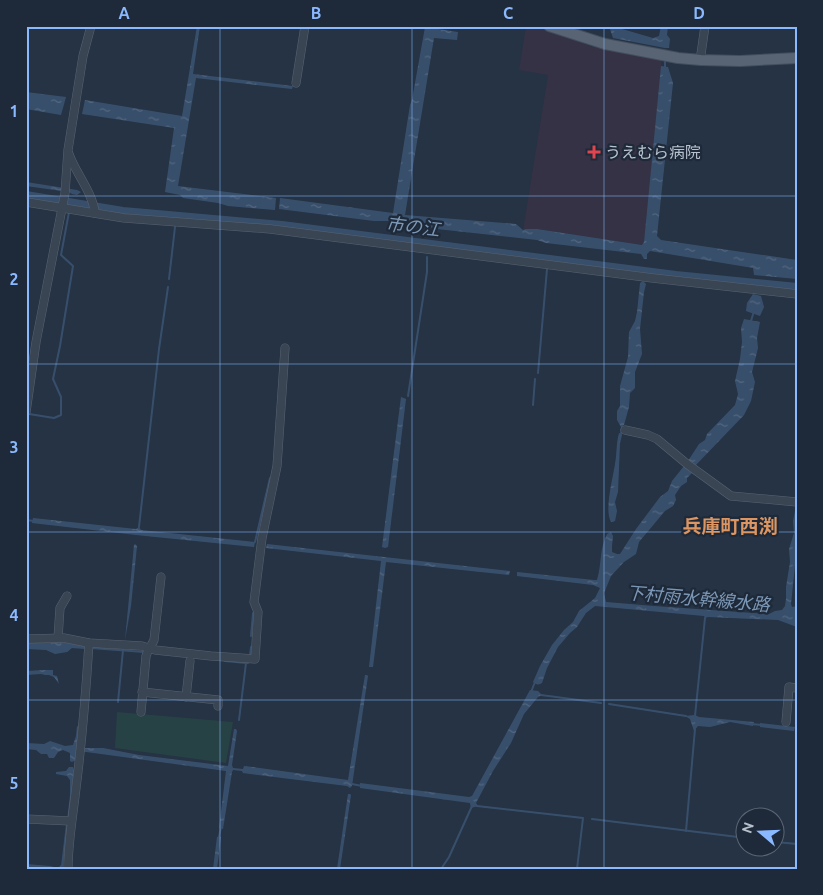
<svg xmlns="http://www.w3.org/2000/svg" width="823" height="895" font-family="Ubuntu,'Noto Sans JP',sans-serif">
<defs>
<pattern id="water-ripples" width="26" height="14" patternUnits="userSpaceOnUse" patternTransform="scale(1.25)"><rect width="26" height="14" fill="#384f6c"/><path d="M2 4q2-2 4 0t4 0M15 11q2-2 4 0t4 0" fill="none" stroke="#536780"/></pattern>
</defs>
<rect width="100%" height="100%" fill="#253344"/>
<polygon fill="#343244" points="526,26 537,26 590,46 627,54 661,60 661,72 644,243 642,245 537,229 523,230 548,75 519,70"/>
<polygon fill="#274245" points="117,712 233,722 226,763 115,748"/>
<g fill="url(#water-ripples)">
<polygon points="197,26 200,26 193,74 293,86 292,89 196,78 178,186 276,198 275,210 228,206 218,203 183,198 180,195 165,192 174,128 82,114 85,100 182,116"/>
<polygon points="610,26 621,26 622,29 653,38 659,36 661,26 668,26 667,35 670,39 669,48 665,48 613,38 610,29"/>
<polygon points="425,27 458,32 457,40 434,38 405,215 516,224 523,230 526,229 537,229 642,245 644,242 661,66 668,67 673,83 657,236 661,240 797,260 797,279 754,275 753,268 650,251 647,254 647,259 644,259 641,254 546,243 537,240 437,229 416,224 398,224 390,221 374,221 279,209 280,198 393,213 410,105 412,100"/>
<polygon points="26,92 66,97 61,115 26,109"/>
<polygon points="26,182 77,190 81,192 77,195 72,194 69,192 26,186"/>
<polygon points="643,281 646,284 644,292 640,329 642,354 635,372 635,388 630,393 629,407 624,425 621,427 617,420 617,411 620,406 620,386 628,357 629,332 635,321 637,312 640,283"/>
<polygon points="753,294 761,296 764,307 760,316 746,311 747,303"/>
<polygon points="744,319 760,322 757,338 758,348 752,372 755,382 751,401 744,415 695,466 688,461 699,444 705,440 707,434 735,405 738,394 735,381 740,359 742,342 741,328"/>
<polygon points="401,397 406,399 388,547 385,548 382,547"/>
<path d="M619,433L622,435L620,443L618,492L615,502L617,511L615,521L611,522C604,510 613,478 615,464C617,454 616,444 619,433Z"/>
<path d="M684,466L692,473L687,478V482L681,486L675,495L676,500L673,506L665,511L639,542L636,554L624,562L611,576L604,593L606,602L654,606L769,614L775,611L782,610L785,606L786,599V587L790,562L789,549L794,533L793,521L796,506H797L796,556L791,604L792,607L797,606V627L778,620L708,617L705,618L704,616L595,606L586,613L577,627L570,633L558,647L547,668L542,683C539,685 536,685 533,682L540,666L552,645L564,630L573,622L579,611L595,598L600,588L593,585L517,576V572L594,580H597C602,564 599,550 607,534L611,532L613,536L612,546V552L617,554H620L636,529L660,497L668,491L672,481Z"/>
<polygon points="33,518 136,529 139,527 141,530 255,542 254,547 136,535 32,523"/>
<polygon points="135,544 137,546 131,606 125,640 134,545"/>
<polygon points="267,544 510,571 509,575 386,562 373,667 369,667 381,561 266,548"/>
<polygon points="61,642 79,644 85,647 85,649 72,648 67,652 55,654 46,650 26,649 26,643"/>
<polygon points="44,670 53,670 53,675 57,676 59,684 54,677 49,675 45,675 41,674 26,675 26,671"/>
<polygon points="365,675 367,675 368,676 352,786 350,788 347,786 243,773 242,771 233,770 232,772 223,829 219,828 226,771 79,751 76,760 72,762 70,761 70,753 63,750 58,752 54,758 49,758 47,754 41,754 36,750 26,749 26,743 44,744 50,741 65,746 73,745 76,736 77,726 79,727 84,748 103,748 139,755 228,766 234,729 236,729 237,731 232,765 233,768 243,769 244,766 348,780"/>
<polygon points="530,690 538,691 542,695 538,697 524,714 511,743 493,771 476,803 478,806 471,808 470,803 360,788 360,783 469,797 472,796"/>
<polygon points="695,715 699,717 754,722 753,726 730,722 710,727 698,726 694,731 690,719 685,716"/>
<polygon points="760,723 795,727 794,731 760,727"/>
<polygon points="69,767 73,767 74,770 72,788 70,789 70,780 67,776 56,774 56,772 66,771"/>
<polygon points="348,794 350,794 351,795 340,869 337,869"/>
<polygon points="220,836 221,838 217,869 213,869 217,837"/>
<polygon points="26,864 50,866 58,868 61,865 63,866 62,869 26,869"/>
</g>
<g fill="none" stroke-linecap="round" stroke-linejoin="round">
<g stroke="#384f6c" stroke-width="2">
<polyline points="665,69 665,59"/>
<polyline points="70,208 71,202"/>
<polyline points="169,279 175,227"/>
<polyline points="751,321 754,311"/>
<polyline points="538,373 547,269"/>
<polyline points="408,396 427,272 427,257"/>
<polyline points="533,405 535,379"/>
<polyline points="29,414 54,418 61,415 61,397 53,379 60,346 73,266 61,255 69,212"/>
<polyline points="621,434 622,426"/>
<polyline points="26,520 34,521"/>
<polyline points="139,527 159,349 168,287"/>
<polyline points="255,542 270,478"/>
<polyline points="251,636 253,613"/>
<polyline points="91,648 144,652"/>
<polyline points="250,655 251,647"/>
<polyline points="225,661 246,663"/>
<polyline points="531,692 535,682"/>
<polyline points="541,695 601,703"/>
<polyline points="118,702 123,650"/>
<polyline points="609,704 686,716"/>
<polyline points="695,716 705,618"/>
<polyline points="239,720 246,663 248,663"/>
<polyline points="751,724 762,725"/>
<polyline points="352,784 362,786"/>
<polyline points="477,806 583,818 577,869"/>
<polyline points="592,819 746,838"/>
<polyline points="68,820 71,795 71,787"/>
<polyline points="686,831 695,729"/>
<polyline points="219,837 221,827"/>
<polyline points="776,842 797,844"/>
<polyline points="62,866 67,824"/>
<polyline points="441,869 449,857 472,806"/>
</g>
<polyline stroke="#384f6c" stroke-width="8" points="26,195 123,211 282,225 676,275 797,287"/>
<g stroke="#586371" stroke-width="9">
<g id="minor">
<polyline points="701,60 701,54 705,26"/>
<polyline points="296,83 305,26"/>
<path d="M69,154C76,174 92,191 95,213"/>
<polyline points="26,202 124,218 270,229 652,278 797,294"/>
<polyline points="26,412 36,342 65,193 68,150 83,56 91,26"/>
<polyline points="625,430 648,435 657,439 687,464 731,496 797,502"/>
<polyline points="58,638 60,608 67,596"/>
<polyline points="26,639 64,638 89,643 142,646 155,650 211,656 255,659 258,612 254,602 262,538 277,466 285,348"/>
<polyline points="142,692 218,700 218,706"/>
<polyline points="186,697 190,661"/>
<path d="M141,712L146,656C148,649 152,645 154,640L161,577"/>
<polyline points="786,722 789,687 797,688"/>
<polyline points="26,819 71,821"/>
<path d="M68,869C68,842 73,815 76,788C82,740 86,691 89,643"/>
</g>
</g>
<g stroke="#434e5d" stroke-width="12">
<polyline id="major" points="549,26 605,44 678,58 701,60 740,61 797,58"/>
</g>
<use href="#minor" stroke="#3a4554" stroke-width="8"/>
<use href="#major" stroke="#586474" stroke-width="10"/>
</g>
<path fill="none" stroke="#8bb9ff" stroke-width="1" stroke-opacity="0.55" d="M220,26V869M412,26V869M604,26V869M26,196H797M26,364H797M26,532H797M26,700H797"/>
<path fill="#e0444e" stroke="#1e2a39" stroke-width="2" d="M591.5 144.5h5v5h5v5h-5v5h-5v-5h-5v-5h5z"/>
<g text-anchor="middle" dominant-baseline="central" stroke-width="4.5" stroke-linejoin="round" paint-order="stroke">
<g font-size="16" fill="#b7c0cd" stroke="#1e2a39" text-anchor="start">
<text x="605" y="152">うえむら病院</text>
</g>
<g font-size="18" font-style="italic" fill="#7c97b6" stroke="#1e2a39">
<text transform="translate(413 226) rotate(7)">市の江</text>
<text transform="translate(698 598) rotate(5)">下村雨水幹線水路</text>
</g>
<g font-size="19" font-weight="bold" fill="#dd9662" stroke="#1e2a39">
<text x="730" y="526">兵庫町西渕</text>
</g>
</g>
<rect width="823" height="895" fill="none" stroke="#1e2a39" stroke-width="55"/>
<g transform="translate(760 832) rotate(289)"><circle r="24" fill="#1e2a39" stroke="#5b6674"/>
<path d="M0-4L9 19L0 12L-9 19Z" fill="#8bb9ff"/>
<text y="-8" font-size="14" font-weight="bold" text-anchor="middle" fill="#b7c0cd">N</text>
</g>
<rect x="28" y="28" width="768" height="840" fill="none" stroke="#8bb9ff" stroke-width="2"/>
<g font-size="16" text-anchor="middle" font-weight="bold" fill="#8bb9ff">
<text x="124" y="19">A</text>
<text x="316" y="19">B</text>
<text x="508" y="19">C</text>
<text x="699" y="19">D</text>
<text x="14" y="117">1</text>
<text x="14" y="285">2</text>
<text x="14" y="453">3</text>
<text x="14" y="621">4</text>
<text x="14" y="789">5</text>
</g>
</svg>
